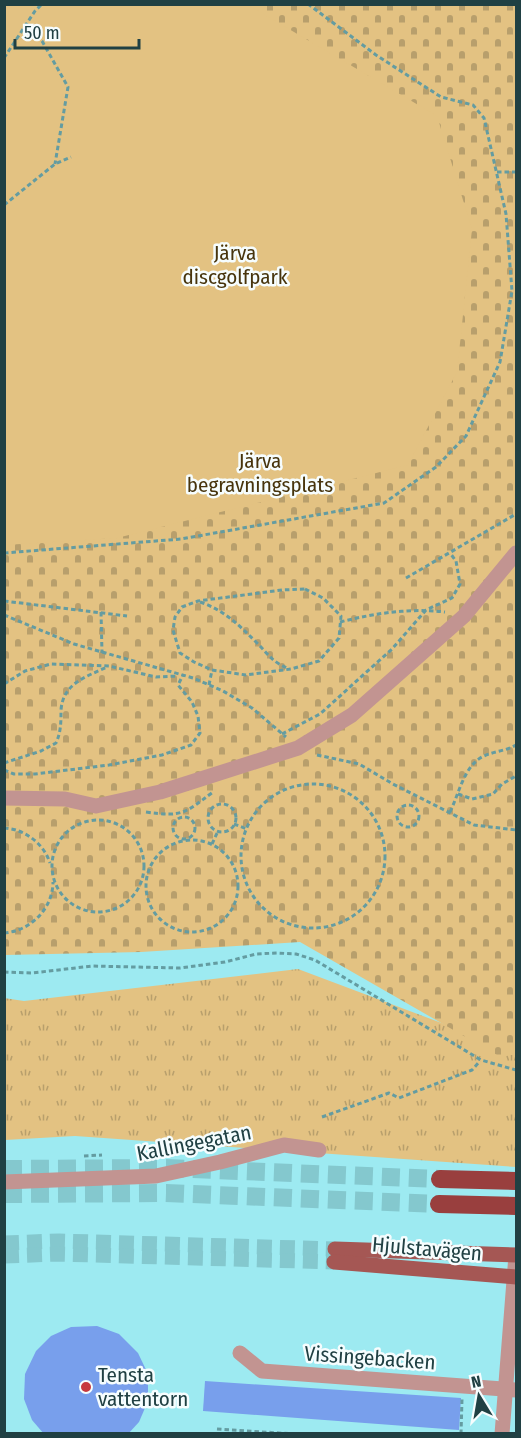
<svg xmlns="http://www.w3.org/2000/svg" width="521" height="1438" font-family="'Fira Sans Condensed',sans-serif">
<defs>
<pattern id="grass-tufts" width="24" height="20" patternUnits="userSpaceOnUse" patternTransform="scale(1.5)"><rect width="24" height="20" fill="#e3c282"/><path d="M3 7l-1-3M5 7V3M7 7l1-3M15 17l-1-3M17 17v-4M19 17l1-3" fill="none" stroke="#b89f6c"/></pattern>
<pattern id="cemetery-stones" width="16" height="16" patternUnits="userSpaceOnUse" patternTransform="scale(1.5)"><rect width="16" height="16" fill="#e3c282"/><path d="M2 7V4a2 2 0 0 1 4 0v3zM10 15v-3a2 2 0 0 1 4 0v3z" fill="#b89f6c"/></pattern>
</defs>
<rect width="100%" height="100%" fill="#9deaf1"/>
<polygon fill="url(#grass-tufts)" points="298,969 516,1051 516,1167 75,1136 5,1140 4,998 24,1001"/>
<polygon fill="url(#cemetery-stones)" points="4,5 516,5 516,1055 497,1055 300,942 141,952 5,955"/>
<polygon fill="#e3c282" points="5,4 248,5 437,116 472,229 457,372 408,465 117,538 5,545"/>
<g fill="#789fec">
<polygon points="97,1326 119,1334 138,1353 148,1374 148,1401 139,1422 128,1434 44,1434 32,1420 24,1399 25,1374 36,1351 51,1336 71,1327"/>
<polygon points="205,1381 461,1398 459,1430 203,1411"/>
</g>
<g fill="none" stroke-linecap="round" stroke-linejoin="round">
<g stroke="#84c8ce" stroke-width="15" stroke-dasharray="15 8" stroke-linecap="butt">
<polyline points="4,1243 59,1241 335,1249"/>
<polyline points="4,1256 58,1254 334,1262"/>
</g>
<g stroke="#84c8ce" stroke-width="18" stroke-dasharray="18 9" stroke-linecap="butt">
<polyline points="4,1169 166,1168 440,1179"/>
<polyline points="4,1194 166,1193 439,1204"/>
</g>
<g stroke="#649ca1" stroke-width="3" stroke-dasharray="4.5 3" stroke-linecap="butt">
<polyline points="26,25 42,41 68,87 55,164"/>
<polyline points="4,58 35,11 42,4"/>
<polyline points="497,172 516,172"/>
<polyline points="4,205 55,164 71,157"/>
<polyline points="4,553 181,539 384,503 436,467 466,436 500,362 512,291 506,214 484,118 473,105 441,97 376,55 308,4"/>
<polyline points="406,578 516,514"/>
<polygon points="305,589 323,598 341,616 339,638 319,661 291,669 246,675 212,670 194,662 180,653 173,630 175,617 182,607 198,601 282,590"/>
<polyline points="4,601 127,616"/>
<path d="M200,602C224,610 239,625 257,643C270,656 271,661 289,669"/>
<polyline points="101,612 102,653"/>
<polyline points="4,615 74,644 193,678 223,691 252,708 286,737"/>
<path d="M340,622C376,613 409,608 445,612"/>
<polyline points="4,684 25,671 51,664 109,666 156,677 178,676"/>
<polyline points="209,685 212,670"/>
<polyline points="282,734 320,714 392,649 426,610 452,598 460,584 456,561 450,553"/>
<polyline points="317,755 359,764 393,784 474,825 516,830"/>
<path d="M4,763L41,751L56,743C61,732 61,722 61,710C63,683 86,677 107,667"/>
<polyline points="4,770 14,774 35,774 109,765 162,755 191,745 200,733 198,716 192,702 178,685 183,675"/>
<circle cx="313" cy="856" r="72"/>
<polyline points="458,794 472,799 493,794 502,784 516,776"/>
<circle cx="222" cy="818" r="14"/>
<circle cx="408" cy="816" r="11"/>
<path d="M146,812C182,817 184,814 213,792"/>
<path d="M450,812C459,794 464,765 484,756C495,751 506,751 516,745"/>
<circle cx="184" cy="828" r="11"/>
<circle cx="98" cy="866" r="46"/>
<polyline points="234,824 247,829"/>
<path d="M4,828C25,829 44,844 50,863"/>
<circle cx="192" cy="886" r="46"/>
<polyline points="212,844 218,831"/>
<path d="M4,933C31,931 53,908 53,882"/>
<polyline points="4,972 32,973 92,966 180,968 225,962 256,954 277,953 296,954 315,960 481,1060 516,1070"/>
<polyline points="322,1117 389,1093 399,1098 472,1070 480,1061"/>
<polyline points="84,1156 102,1155"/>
<polyline points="217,1429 295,1434"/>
<polyline points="461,1434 462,1399"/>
</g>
<g stroke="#c29491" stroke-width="15">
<polyline points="4,798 65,799 96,806 160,792 298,748 352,715 464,616 516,553"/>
<polyline points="4,1182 156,1176 220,1162 284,1145 319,1150"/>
<polyline points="240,1353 262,1371 516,1390"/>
<polyline points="502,1434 516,1255"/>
</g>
<g stroke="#a55754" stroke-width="15">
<polyline points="335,1249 516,1255"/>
<polyline points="334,1262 516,1277"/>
</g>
<g stroke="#993f3e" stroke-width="18">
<polyline points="440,1179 516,1181"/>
<polyline points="439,1204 516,1206"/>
</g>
</g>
<circle fill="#c7383d" stroke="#f6fdfe" stroke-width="2" cx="86" cy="1387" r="6"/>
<g text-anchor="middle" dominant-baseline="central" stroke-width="5" stroke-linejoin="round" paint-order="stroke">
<g font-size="21" fill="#47340c" stroke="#f6fdfe">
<text x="235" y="253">Järva<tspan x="235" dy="24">discgolfpark</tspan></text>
<text x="260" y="461">Järva<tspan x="260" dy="24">begravningsplats</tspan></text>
</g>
<g font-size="21" fill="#204043" stroke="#f6fdfe">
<text transform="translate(194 1143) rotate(-11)">Kallingegatan</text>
<text transform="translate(427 1249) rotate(5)">Hjulstavägen</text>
<text transform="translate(370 1358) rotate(4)">Vissingebacken</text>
</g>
<g font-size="21" fill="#204043" stroke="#f6fdfe" text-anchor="start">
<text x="98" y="1375">Tensta<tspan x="98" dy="24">vattentorn</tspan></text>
</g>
</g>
<rect width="521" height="1438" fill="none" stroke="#204043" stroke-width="12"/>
<g transform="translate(479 1396) rotate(349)" stroke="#f6fdfe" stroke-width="4.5" paint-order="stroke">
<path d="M0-4.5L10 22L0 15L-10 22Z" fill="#204043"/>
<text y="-9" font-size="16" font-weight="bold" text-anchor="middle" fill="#204043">N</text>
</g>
<path d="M15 39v9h124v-9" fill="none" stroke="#204043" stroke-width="3"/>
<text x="24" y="39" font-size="18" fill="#204043" stroke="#f6fdfe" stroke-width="4.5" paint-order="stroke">50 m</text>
</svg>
